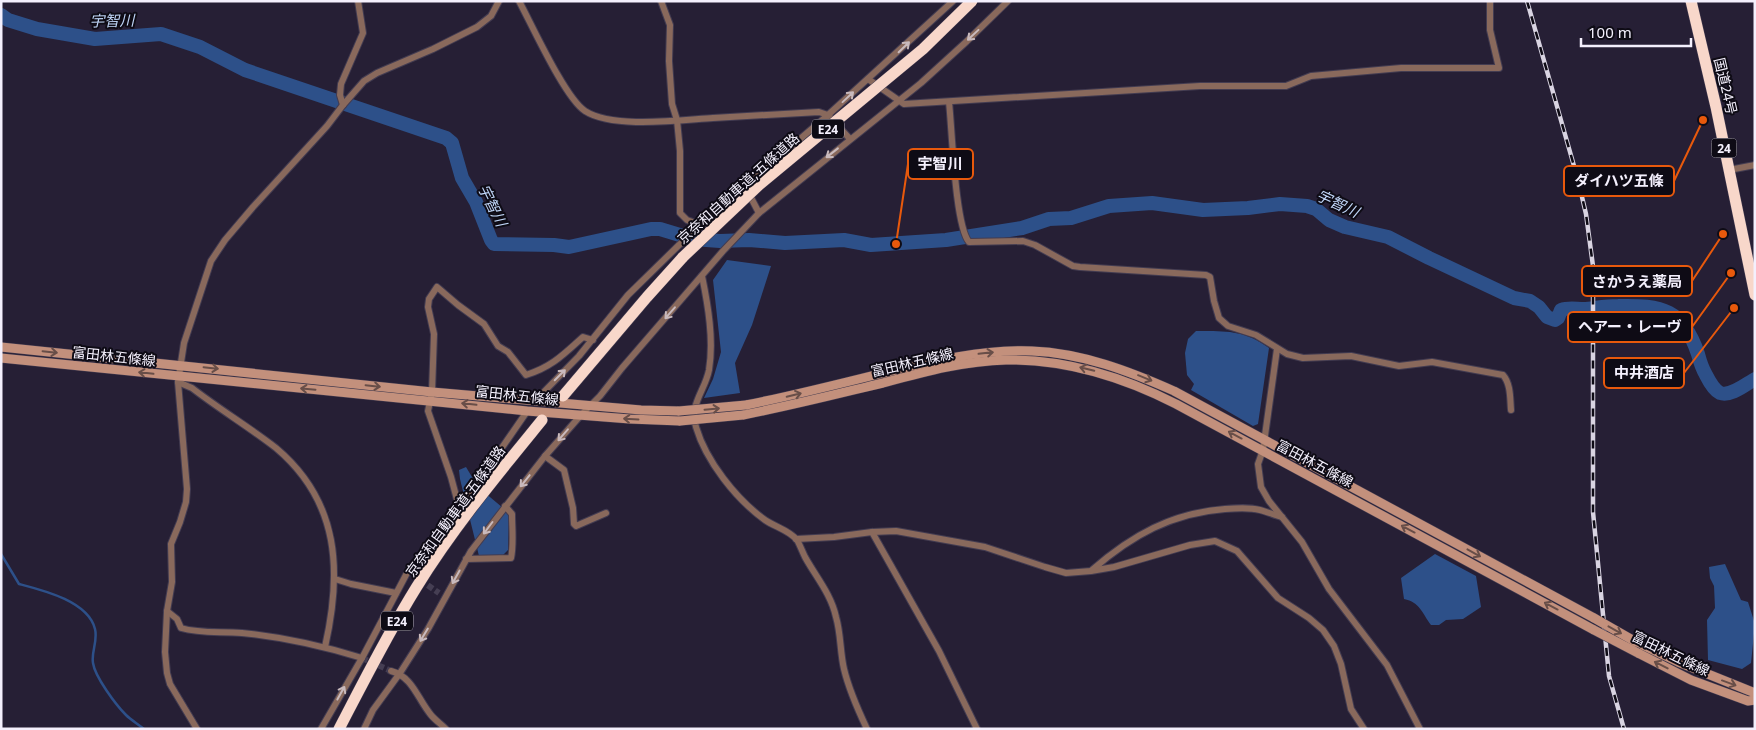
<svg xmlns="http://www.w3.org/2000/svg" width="1756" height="730" font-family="'Noto Sans','Noto Sans JP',sans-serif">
<rect width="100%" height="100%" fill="#261f35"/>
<g fill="#2d5089">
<polygon points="727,260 771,266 752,325 735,363 740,393 704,398 713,379 721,352 713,280"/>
<path d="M1196,331C1225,331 1245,330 1269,348L1258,424L1253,426L1191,390L1194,384L1187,375L1185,353L1188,339Z"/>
<polygon points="466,467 478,487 509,513 508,550 503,555 479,556 460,479 459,470"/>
<path d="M1435,554L1476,576L1481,607L1463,619L1446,620L1439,625H1431C1422,613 1420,602 1404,599L1401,578Z"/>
<polygon points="1725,564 1741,600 1748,602 1755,624 1751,663 1742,669 1708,660 1707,620 1715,608 1714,586 1710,578 1709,567"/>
</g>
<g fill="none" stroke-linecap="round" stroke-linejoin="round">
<path stroke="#2d5089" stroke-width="2.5" d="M1,554L19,584C42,590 88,601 95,629C98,641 91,652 93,663C95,677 116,705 126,715C131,720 138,724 144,729"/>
<path stroke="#2d5089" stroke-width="14" d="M1,15L8,20L37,29L95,39L161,34L200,47L245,70L446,138L452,143L462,178L476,202L491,240L494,244L554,245L569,247L651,229H660L693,239L720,241L749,240L785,243L844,240L871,245L946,240L1022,228L1049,219L1071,218L1109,206L1152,203L1203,210L1248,208L1280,204L1307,206L1316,209L1329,220L1345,227L1388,237L1429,258L1514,298L1530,301L1539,307L1547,317L1555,320L1558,318L1561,310C1569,307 1576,309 1584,309C1595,308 1606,306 1618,306C1662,305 1683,309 1698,354C1700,362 1702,368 1706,375C1709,381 1714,390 1720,393C1731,397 1746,384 1755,379"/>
<g stroke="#453e53" stroke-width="6" stroke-dasharray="6 3" stroke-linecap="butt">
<polyline points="413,575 439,593"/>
<polyline points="362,658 391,671"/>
</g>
<g stroke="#433c51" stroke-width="8">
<g id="street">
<path d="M519,1C532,25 565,98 585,111C613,129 680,120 713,118C748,116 783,114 819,112L828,115L850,139"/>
<polyline points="661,1 670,25 669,61 672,104 677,120 680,151 680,213 687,220 701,225"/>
<polyline points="868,79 904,104 1200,86 1286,86 1311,76 1401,68 1499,68 1490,30 1490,1"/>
<path d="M949,102C952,128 955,226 969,242L1023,241L1035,245L1073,266L1080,267L1206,275L1210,277L1214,301L1219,318L1228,326L1256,335L1287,354L1303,358L1351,356L1399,366L1432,362L1503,375C1511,384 1510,399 1511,410"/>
<polyline points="343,105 340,95 341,84 363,33 358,1"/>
<polyline points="1729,170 1755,165"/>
<polyline points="748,192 759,213"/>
<path d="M702,276C708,305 714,340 709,370C705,391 689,404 696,427C706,461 736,499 765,520C775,527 789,530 797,540C800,545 802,551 805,557C816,577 831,594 836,617C841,634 840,652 844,669C849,690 858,710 867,729"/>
<polyline points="1277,349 1263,450 1258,464 1261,487 1269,501 1302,542 1329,589 1387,665 1420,729"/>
<path d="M178,382L192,388C219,409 249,427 276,448C340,502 342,572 325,647"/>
<polyline points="534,402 579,356 628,295 679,245 745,186 828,115 953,1"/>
<polyline points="545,456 564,470 573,508 574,524 576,526 606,513"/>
<path d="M459,507L451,477L428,411L432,392L434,334L428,307L429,299L437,287L458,305L484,324L498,346L508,352L526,375C552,367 564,354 583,337L593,340"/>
<polyline points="872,532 939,651 977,729"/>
<polyline points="796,539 834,537 872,532 896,531 985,547 1045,567 1066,573 1091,571 1114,567 1190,545 1215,541 1237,551 1278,598 1309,618 1323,630 1334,646 1341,664 1351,709 1364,729"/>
<path d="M466,559L511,558C514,544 512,528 512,514L505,506"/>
<path d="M1092,570C1132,535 1172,513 1225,509C1237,508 1249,507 1260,510C1267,512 1275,515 1282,517"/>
<polyline points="335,579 351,584 396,593"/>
<path d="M167,611L177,619L181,628C201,634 221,631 242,633C282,637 323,646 362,658"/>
<path d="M391,671C413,677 417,698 431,715C435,720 441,724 446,729"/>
<polyline points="197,729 170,684 167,673 165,652 167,611 172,582 171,544 180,522 186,502 187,489 178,382 184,343 211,261 225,240 253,207 327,126 343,105 364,81 377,73 433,49 477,27 491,16 499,1"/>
<polyline points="321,729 362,658 407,573 479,481 528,410"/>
<polyline points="364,729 373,710 400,673 428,629 471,551 545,456 581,415 600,396 622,368 723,251 759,213 921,83 966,42 1008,1"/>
</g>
</g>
<g stroke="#433c51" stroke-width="10">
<g id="secondary">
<polyline points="1,347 432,392 641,410 679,411"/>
<polyline points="1,358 527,411 630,419 680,421"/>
<path d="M746,405C791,396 835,385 879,374C929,362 980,349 1032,351C1082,353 1129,371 1174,391L1594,618"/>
<path d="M743,415C790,406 837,394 883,383C924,372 964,361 1006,360C1066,359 1123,377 1176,404L1594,630"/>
<polyline points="1636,642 1678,662 1755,693"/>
<polyline points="1638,653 1691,680 1748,701 1755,700"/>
</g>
</g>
<g stroke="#433c51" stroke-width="12">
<g id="highway">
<polyline points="1691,1 1716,107 1755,295"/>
<polyline points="563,396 647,297 683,257"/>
<path d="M339,729C364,681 388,633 416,588C453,528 498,474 542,420"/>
</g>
</g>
<use href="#street" stroke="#89695c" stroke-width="6"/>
<use href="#secondary" stroke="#c3907c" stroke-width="9"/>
<use href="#highway" stroke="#f8d7ca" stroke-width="11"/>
<g stroke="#d9d4e2" stroke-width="4.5">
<polyline id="rail" points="1527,1 1578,180 1586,214 1593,266 1593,512 1609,676 1624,729"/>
</g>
<use href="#rail" stroke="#0e0b15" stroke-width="2.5" stroke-dasharray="8" stroke-linecap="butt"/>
<g stroke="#433c51" stroke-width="10" stroke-linecap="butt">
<g id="secondary-bridge">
<polyline points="679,411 746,405"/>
<polyline points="680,421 743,415"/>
<polyline points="1594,618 1636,642"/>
<polyline points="1594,630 1638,653"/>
</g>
</g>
<g stroke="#433c51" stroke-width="12" stroke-linecap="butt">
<polyline id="highway-bridge" points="683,257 759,185 923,49 972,1"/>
</g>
<use href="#secondary-bridge" stroke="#c3907c" stroke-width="9"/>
<use href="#highway-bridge" stroke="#f8d7ca" stroke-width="11"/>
</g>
<defs><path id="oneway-shaft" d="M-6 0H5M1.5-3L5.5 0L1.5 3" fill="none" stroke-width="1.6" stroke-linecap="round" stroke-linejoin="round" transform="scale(1.25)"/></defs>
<g stroke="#c9babd">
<use href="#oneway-shaft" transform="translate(973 35) rotate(137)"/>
<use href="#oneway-shaft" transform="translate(904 47) rotate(-44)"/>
<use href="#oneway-shaft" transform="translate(848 97) rotate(-43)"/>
<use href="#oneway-shaft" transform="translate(832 153) rotate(142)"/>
<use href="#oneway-shaft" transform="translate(670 313) rotate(131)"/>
<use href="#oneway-shaft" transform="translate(560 375) rotate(-45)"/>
<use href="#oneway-shaft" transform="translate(563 435) rotate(131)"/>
<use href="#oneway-shaft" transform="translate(525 481) rotate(129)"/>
<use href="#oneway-shaft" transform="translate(488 528) rotate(127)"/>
<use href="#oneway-shaft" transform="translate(456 577) rotate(119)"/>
<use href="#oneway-shaft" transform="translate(424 635) rotate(121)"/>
<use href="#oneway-shaft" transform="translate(341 693) rotate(-61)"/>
</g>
<g stroke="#684e48">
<use href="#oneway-shaft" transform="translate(50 352) rotate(6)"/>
<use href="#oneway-shaft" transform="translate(986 353) rotate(-6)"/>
<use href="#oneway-shaft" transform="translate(211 368) rotate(6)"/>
<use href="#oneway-shaft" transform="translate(1087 369) rotate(-166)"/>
<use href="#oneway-shaft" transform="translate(146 373) rotate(-174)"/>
<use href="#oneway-shaft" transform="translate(1145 378) rotate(22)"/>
<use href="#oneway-shaft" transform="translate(373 386) rotate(6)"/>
<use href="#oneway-shaft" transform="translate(308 389) rotate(-175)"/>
<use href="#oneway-shaft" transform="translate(794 395) rotate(-13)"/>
<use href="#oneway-shaft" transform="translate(469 404) rotate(-174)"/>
<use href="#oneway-shaft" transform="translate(712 409) rotate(-5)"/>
<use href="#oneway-shaft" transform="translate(631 419) rotate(-177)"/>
<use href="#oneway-shaft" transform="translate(1235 435) rotate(-152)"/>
<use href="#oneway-shaft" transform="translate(1408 529) rotate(-152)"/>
<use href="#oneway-shaft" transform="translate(1474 553) rotate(29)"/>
<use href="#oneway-shaft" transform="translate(1551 606) rotate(-152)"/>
<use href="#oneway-shaft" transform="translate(1615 630) rotate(29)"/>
<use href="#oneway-shaft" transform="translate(1661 665) rotate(-153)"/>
<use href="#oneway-shaft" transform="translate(1729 683) rotate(20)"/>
</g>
<g text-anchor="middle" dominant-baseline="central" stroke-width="4" stroke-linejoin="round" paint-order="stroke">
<g fill="#0e0b15" stroke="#afabb7" stroke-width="1">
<rect x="812" y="119.5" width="32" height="19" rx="4"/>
<rect x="1711.5" y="138.5" width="25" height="19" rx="4"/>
<rect x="381" y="611.5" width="32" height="19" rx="4"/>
</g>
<g font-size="12" font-weight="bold" fill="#f4f0fd">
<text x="828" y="129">E24</text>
<text x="1724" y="148">24</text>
<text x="397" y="621">E24</text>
</g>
<g font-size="14" fill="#f4f0fd" stroke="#0e0b15">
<text transform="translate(1726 86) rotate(77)">国道24号</text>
<text transform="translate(738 188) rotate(-42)">京奈和自動車道;五條道路</text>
<text transform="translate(114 356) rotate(6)">富田林五條線</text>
<text transform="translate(912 362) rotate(-13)">富田林五條線</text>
<text transform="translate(517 395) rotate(6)">富田林五條線</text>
<text transform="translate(1315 463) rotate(28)">富田林五條線</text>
<text transform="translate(455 511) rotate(-54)">京奈和自動車道;五條道路</text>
<text transform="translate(1671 653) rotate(26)">富田林五條線</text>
</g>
<g font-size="15" font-style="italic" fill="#bfd5f7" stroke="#0e0b15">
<text transform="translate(112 20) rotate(-1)">宇智川</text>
<text transform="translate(1338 203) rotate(25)">宇智川</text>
<text transform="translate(493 205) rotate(64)">宇智川</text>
</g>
</g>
<path fill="none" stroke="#e8590c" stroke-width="2" d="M896 244L908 164M1703 120L1674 181M1723 234L1692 281M1731 273L1692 327M1734 308L1684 373"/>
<g fill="#e8590c" stroke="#0e0b15" stroke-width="2">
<circle cx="896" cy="244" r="5"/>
<circle cx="1703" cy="120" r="5"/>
<circle cx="1723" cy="234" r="5"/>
<circle cx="1731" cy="273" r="5"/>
<circle cx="1734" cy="308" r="5"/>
</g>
<g fill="#0e0b15" stroke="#e8590c" stroke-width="2">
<rect x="908" y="149" width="65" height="30" rx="5"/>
<rect x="1564" y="166" width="110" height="30" rx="5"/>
<rect x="1582" y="266" width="110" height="30" rx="5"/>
<rect x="1568" y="312" width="124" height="30" rx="5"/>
<rect x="1604" y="358" width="80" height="30" rx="5"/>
</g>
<g font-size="15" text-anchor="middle" font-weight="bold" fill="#f4f0fd">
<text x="940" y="169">宇智川</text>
<text x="1619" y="186">ダイハツ五條</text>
<text x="1637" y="287">さかうえ薬局</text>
<text x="1630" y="332">ヘアー・レーヴ</text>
<text x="1644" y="378">中井酒店</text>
</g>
<rect width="1756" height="730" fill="none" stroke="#f4f0fd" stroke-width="5"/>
<path d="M1581 38v8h110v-8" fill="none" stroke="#f4f0fd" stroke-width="2.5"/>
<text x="1588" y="38" font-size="15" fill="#f4f0fd" stroke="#0e0b15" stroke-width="4" paint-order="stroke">100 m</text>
</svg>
